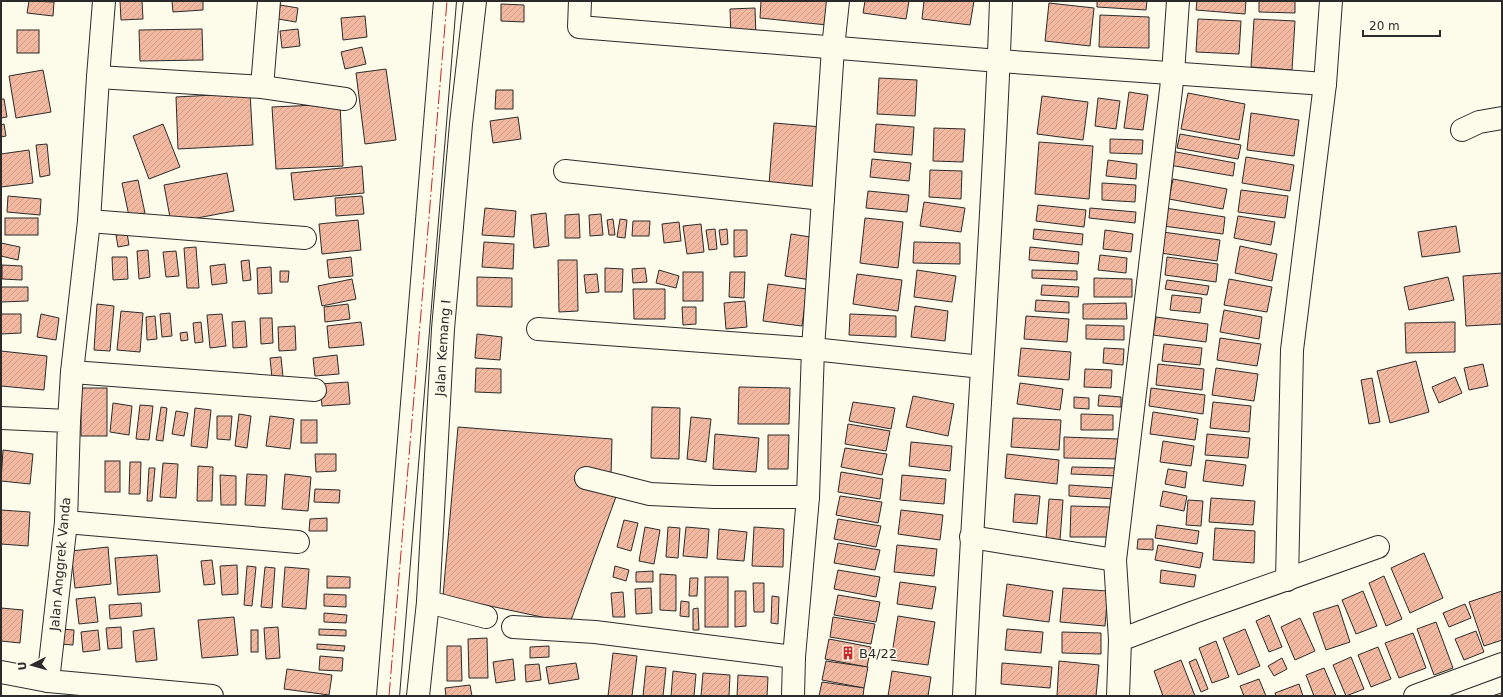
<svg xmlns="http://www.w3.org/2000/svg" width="1503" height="697" font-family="'DejaVu Sans',sans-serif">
<defs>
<pattern id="building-hatch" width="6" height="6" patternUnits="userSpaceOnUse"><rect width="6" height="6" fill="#f2b8a0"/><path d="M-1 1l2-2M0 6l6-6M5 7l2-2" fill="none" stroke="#d09e8a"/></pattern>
</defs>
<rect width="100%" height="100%" fill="#fdfbea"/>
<g fill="url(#building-hatch)" stroke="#2b2b2b">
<polygon points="29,1 54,2 53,16 27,13"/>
<polygon points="120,1 142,1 143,19 121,20"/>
<polygon points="172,1 203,1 203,10 173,12"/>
<polygon points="761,1 829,1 827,25 760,18"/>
<polygon points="865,1 909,1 906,19 863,13"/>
<polygon points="924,1 974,1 970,25 922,19"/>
<polygon points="1097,1 1147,1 1146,10 1097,7"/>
<polygon points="1197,1 1246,1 1245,14 1196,10"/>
<polygon points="1259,1 1295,1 1295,13 1259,12"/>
<polygon points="1049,3 1094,8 1090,46 1045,41"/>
<polygon points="501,4 524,5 524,22 501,21"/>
<polygon points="280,5 298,8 296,22 278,19"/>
<polygon points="755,8 756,38 731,39 730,9"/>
<polygon points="1100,15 1149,17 1149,48 1099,47"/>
<polygon points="365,16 367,37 343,40 341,18"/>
<polygon points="1198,19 1241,21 1239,54 1196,52"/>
<polygon points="1254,19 1295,21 1292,70 1251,67"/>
<polygon points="202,29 203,60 140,61 139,30"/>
<polygon points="298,29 300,46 282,48 280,31"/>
<rect x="17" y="30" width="22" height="23"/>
<polygon points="362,47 366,64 345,69 341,52"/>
<polygon points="386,69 396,140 365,144 356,73"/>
<polygon points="43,70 51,112 16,118 9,76"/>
<polygon points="879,78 917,80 915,116 877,114"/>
<polygon points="496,90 513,90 513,109 495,109"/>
<polygon points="1129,92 1148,95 1143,130 1124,128"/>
<polygon points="250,93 253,145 178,149 176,97"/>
<polygon points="1188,93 1245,104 1239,140 1181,129"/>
<polygon points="1042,96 1088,102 1083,140 1037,134"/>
<polygon points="1098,98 1120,101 1116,129 1095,126"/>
<polygon points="1,99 4,99 7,117 1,118"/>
<polygon points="340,104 343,166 276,169 272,107"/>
<polygon points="1251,113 1299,120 1294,156 1247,150"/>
<polygon points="518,117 521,139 493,143 490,121"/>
<polygon points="774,123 822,127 817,188 769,184"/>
<polygon points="4,124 6,136 1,137 1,125"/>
<polygon points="163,124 180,167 149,179 133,136"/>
<polygon points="876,124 914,127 912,155 874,152"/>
<polygon points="934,128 965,129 963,162 933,161"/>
<polygon points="1180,134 1241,145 1238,159 1177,148"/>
<polygon points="1110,139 1143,140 1142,154 1110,153"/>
<polygon points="1039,142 1093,146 1089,199 1035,194"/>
<polygon points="47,144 50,175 40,177 36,145"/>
<polygon points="29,150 33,183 1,187 1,154"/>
<polygon points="1171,151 1235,163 1233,176 1169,165"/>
<polygon points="1246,157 1294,165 1290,191 1242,183"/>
<polygon points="872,159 911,163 909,181 870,177"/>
<polygon points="1108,160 1137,164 1136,179 1106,176"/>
<polygon points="362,166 364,193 294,200 291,173"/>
<polygon points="930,170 962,171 961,199 929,197"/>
<polygon points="227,173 234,211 171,223 164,185"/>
<polygon points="1173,179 1227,189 1223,209 1169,199"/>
<polygon points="138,180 145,213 129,216 122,183"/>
<polygon points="1102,183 1136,185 1135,202 1102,200"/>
<polygon points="1241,190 1288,196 1285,218 1238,212"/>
<polygon points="868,191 909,195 907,212 866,208"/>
<polygon points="8,196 41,199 40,215 7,212"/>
<polygon points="362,196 364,214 336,216 335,198"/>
<polygon points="924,202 965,208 961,232 920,226"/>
<polygon points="1038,205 1086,210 1084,227 1036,221"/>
<polygon points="485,208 516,211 514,237 482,235"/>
<polygon points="1090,208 1136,212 1135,223 1089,218"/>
<polygon points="1165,208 1225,217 1223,234 1163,226"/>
<polygon points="546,213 549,246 534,248 531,215"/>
<polygon points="579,214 580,238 565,238 565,215"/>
<polygon points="601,214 603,235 590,236 589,215"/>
<polygon points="1238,216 1275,222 1271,245 1234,238"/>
<rect x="5" y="218" width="33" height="17"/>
<polygon points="865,218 903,222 898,268 860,263"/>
<polygon points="613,219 615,235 609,235 607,220"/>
<polygon points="620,219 627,220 625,238 617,237"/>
<polygon points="358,220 361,250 322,254 319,224"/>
<polygon points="633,221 650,221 649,236 632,236"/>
<polygon points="679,222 681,241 664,243 662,224"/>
<polygon points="701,224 704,252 687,254 683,226"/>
<polygon points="1456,226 1460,252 1422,257 1418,232"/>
<polygon points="715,229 717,249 709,250 706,230"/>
<polygon points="727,229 728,244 721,245 719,230"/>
<polygon points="1034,229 1083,234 1082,245 1033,239"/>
<polygon points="734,230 747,230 747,256 734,257"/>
<polygon points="1105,230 1133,234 1131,252 1103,249"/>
<polygon points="1163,232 1220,240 1217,261 1160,253"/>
<polygon points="127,233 129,245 118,247 116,235"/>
<polygon points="791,234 817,238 811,280 785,276"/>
<polygon points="484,242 514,244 513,269 482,267"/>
<polygon points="914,242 960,243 960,264 913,263"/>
<polygon points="1,243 20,247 18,260 1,256"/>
<polygon points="1240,246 1277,254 1272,281 1235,273"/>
<polygon points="196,247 199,288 187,288 184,248"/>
<polygon points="1030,247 1079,252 1078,264 1029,260"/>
<polygon points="148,250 150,277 139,279 137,251"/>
<polygon points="176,251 179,276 166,277 163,252"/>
<polygon points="1100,255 1127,258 1126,273 1098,270"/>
<polygon points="112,257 127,257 128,279 113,280"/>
<polygon points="351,257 353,276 329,278 327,260"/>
<polygon points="1167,257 1218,264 1216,282 1165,275"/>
<polygon points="249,260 251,280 243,281 241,261"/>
<polygon points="558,260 577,260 578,311 559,312"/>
<polygon points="225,264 227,283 212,285 210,266"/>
<polygon points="2,265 22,266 22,280 2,279"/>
<polygon points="271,267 272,293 258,294 257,268"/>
<polygon points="605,268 623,269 622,292 605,292"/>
<polygon points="645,268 647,282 633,283 632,269"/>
<polygon points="659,270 679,276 676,288 656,283"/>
<polygon points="917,270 956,276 952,302 914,297"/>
<polygon points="1032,270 1077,271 1077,280 1032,278"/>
<polygon points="280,271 289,271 288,282 280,282"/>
<rect x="683" y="272" width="20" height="29"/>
<polygon points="730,272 745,272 744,298 729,297"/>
<polygon points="1502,273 1502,324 1466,326 1463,276"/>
<polygon points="597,274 599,292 586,293 584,275"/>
<polygon points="857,274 902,280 898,311 853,304"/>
<polygon points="477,277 512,278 512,307 477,306"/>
<polygon points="1448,277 1454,300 1409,310 1404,287"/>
<polygon points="1094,278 1132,279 1132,297 1094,297"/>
<polygon points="352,279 356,299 322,306 318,286"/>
<polygon points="1229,279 1272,287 1267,312 1224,305"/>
<polygon points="1167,280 1209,286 1207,295 1165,289"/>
<polygon points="768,284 807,289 802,326 763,321"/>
<polygon points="1042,285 1079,287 1078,297 1041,295"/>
<polygon points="1,287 28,287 28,301 1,302"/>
<polygon points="633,289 665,289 665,319 634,319"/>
<polygon points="1172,295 1202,298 1200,313 1170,310"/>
<polygon points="1036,300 1069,302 1069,313 1035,311"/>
<polygon points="745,301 747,327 726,329 724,303"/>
<polygon points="1126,303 1127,319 1083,319 1083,304"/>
<polygon points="97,304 114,306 110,351 94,350"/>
<polygon points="348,304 350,319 325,322 324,307"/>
<polygon points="915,306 948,311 945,341 911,337"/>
<polygon points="682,307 696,307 696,324 683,325"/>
<polygon points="1224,310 1262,317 1259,339 1220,332"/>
<polygon points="121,311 143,313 140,352 117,350"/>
<polygon points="170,313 172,336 162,337 160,314"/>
<polygon points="1,314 21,314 21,333 1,334"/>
<polygon points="41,314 59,318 56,340 37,337"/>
<polygon points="222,314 226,346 210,348 207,315"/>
<polygon points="850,314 896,316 896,337 849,335"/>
<polygon points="155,316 157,339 147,340 146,317"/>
<polygon points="1026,316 1069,319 1067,342 1024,339"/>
<polygon points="1156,317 1208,324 1206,342 1153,335"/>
<polygon points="260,318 272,318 273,343 261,344"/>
<polygon points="245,321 247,347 233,348 232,322"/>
<polygon points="201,322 203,342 195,343 193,323"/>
<polygon points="361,322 364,345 329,348 327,326"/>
<polygon points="1455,322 1455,352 1406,353 1405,323"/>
<polygon points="1086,325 1124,326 1124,340 1086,339"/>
<polygon points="295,326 296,350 279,351 278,327"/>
<polygon points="187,332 188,340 181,341 180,333"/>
<polygon points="477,334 502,337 500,360 475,358"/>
<polygon points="1220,338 1261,344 1257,366 1217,360"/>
<polygon points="1164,344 1202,348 1200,365 1162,361"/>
<polygon points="1021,348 1071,352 1069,380 1018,376"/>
<polygon points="1104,348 1124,349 1123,365 1103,363"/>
<polygon points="1,351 47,356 44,390 1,386"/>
<polygon points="337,355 339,374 315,376 313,358"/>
<polygon points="281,357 283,377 272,378 270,358"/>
<polygon points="1416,361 1429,412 1390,423 1377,371"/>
<polygon points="1158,364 1204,369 1202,390 1156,385"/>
<polygon points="1483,364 1488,386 1469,390 1464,368"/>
<polygon points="476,368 501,369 501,393 475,392"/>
<polygon points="1216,368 1258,374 1254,401 1212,395"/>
<polygon points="1085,369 1112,370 1111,388 1084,387"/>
<polygon points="1455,377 1462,393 1439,403 1432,387"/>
<polygon points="1372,378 1380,422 1369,424 1361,380"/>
<polygon points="348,382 350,404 322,406 320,384"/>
<polygon points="1020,383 1063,389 1060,410 1017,404"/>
<polygon points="739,387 790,388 789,424 738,424"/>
<rect x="81" y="388" width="26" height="48"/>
<polygon points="1151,388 1205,395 1203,414 1149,406"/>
<polygon points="1099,395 1121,397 1121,407 1098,406"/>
<polygon points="913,396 954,404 948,436 906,427"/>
<polygon points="1074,397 1089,398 1089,409 1074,408"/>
<polygon points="853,402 895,408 891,429 849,421"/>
<polygon points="1213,402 1251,406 1249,432 1210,428"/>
<polygon points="113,403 132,406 129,435 110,432"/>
<polygon points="140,405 153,406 149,440 136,439"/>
<polygon points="161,407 167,408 163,441 156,440"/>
<polygon points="652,407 680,408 679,459 651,458"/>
<polygon points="195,408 211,410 207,448 191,446"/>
<polygon points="176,411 188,413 184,436 172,434"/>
<polygon points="1153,412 1198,419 1195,440 1150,434"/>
<polygon points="239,414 251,416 247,448 235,446"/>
<polygon points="1081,414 1113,415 1113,430 1081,430"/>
<polygon points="217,416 232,416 230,440 217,439"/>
<polygon points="270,416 294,419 290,449 266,446"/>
<polygon points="691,417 711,419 706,462 687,459"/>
<polygon points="1013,418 1061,420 1059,450 1011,447"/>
<rect x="301" y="420" width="16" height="23"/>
<polygon points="848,424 890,431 886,451 845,444"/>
<polygon points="458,427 612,439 611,476 580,470 574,480 617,494 570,623 443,596"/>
<polygon points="715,434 759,438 756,472 713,469"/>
<polygon points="1207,434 1250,438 1248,458 1205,455"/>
<polygon points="768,435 789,435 788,469 768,469"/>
<polygon points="1064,437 1119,439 1118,459 1064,458"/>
<polygon points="1163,441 1194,446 1191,466 1160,462"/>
<polygon points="911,442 952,446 950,471 909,466"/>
<polygon points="845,448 887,454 882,475 841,467"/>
<polygon points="3,450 33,454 30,484 1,481"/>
<polygon points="315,454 336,454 336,471 316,472"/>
<polygon points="1007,454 1059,460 1057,484 1005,478"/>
<polygon points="1206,460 1246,465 1243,486 1203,481"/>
<rect x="105" y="461" width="15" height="31"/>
<polygon points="130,462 141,462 140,494 129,494"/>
<polygon points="163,463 178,464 176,498 160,497"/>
<polygon points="198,466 213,467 212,501 197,501"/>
<polygon points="1072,467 1118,468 1118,476 1071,474"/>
<polygon points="149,468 155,468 152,501 147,501"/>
<polygon points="1168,469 1187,472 1185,488 1165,484"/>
<polygon points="841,472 883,479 880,499 838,492"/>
<polygon points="247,474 267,475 265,506 245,505"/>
<polygon points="285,474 311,477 308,511 282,509"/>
<polygon points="220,475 236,476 236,505 221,505"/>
<polygon points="902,475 946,479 944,504 900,500"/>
<polygon points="1069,485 1115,488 1114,499 1069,496"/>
<polygon points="315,489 340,490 339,503 314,502"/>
<polygon points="1163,491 1187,496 1184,511 1160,506"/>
<polygon points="1015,494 1040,496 1037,524 1013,522"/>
<polygon points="840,496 882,502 878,523 836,515"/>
<polygon points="1211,498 1255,501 1253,525 1209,522"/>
<polygon points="1049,499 1063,500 1060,540 1046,539"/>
<polygon points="1188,500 1203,501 1201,526 1186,525"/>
<polygon points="1071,506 1110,507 1110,537 1070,537"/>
<polygon points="1,510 30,512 28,546 1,544"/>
<polygon points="901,510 943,515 940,540 898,534"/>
<polygon points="327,518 327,531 309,531 310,519"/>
<polygon points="838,519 881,526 876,547 834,539"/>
<polygon points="624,520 638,523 631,551 617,547"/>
<polygon points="1157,525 1199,531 1197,544 1155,538"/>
<polygon points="645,527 660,530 654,564 639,561"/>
<polygon points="668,527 680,528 678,558 666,557"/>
<polygon points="686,527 709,529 707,558 683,556"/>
<polygon points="754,527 784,529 783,567 752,566"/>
<polygon points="1215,528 1255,531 1254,563 1213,560"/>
<polygon points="719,529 747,532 744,561 717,559"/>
<polygon points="1138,539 1153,539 1153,550 1137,549"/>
<polygon points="838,543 880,550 875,570 834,563"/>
<polygon points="897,545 937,549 934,576 894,572"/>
<polygon points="1158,545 1203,553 1200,568 1155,560"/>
<polygon points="108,547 111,584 75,588 71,551"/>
<polygon points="1424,553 1443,598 1410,613 1391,568"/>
<polygon points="157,555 160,592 118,595 115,558"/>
<polygon points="212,560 215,584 204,585 201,561"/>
<polygon points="237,565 238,594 222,595 220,566"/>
<polygon points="247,566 256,567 252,606 244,605"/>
<polygon points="615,566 629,570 626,581 613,577"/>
<polygon points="265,567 275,568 272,608 261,607"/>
<polygon points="285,567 309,569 306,609 282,607"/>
<polygon points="838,570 880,577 876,597 834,589"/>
<polygon points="1161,570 1196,575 1194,587 1160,583"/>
<polygon points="653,571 653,582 636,582 636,572"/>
<polygon points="660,574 676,575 676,611 660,610"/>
<polygon points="327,576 350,577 350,588 327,588"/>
<polygon points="1384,576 1402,619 1386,626 1369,583"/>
<rect x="705" y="577" width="23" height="50"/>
<polygon points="690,578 698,578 697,596 689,596"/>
<polygon points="900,582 936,587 932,609 897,604"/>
<polygon points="753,583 764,583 764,612 754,612"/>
<polygon points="1007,584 1053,591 1049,622 1003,616"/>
<polygon points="651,588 652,613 636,614 635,589"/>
<polygon points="1063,588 1108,591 1105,626 1060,622"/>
<polygon points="735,591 746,591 746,626 735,627"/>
<polygon points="1363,591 1377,626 1356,634 1342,600"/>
<polygon points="1502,591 1502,640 1484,646 1469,602"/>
<polygon points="623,592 625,617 613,617 611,593"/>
<polygon points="324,594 346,595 346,607 324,606"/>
<polygon points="838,595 880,602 876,622 834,615"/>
<polygon points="772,596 779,597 778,624 771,623"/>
<polygon points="95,597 98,622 79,624 76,599"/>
<polygon points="681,601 689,602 689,617 680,616"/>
<polygon points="141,603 142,616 110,619 109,605"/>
<polygon points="1465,604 1471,618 1449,627 1443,613"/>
<polygon points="1338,605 1350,642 1326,650 1313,613"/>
<polygon points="1,608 23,610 20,643 1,641"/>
<polygon points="698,608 699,630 693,630 693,609"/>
<polygon points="324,613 347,615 346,623 324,622"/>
<polygon points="1269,615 1282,647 1269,652 1256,621"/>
<polygon points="898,616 935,622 928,665 891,660"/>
<polygon points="234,617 238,655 202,658 198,620"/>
<polygon points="833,617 875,624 871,644 830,637"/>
<polygon points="1300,618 1315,651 1295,660 1281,627"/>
<polygon points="1436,622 1453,668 1434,675 1417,629"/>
<polygon points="121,627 122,648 108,649 106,628"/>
<polygon points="278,627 280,658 266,659 264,628"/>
<polygon points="154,628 157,660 136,662 133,631"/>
<polygon points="60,629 74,630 73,645 59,644"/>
<polygon points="319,629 346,630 346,636 319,635"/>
<polygon points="1007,629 1043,632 1041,653 1005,650"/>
<polygon points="1245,629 1260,666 1238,675 1223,638"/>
<polygon points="98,630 100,650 83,652 81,632"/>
<rect x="251" y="630" width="7" height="22"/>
<polygon points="1476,631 1484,652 1464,660 1455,639"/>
<polygon points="1062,632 1101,633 1101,654 1062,653"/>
<polygon points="1413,633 1426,668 1399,678 1385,643"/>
<polygon points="487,638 488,678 469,678 468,639"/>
<polygon points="829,639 871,647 867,667 825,659"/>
<polygon points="1216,641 1229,677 1212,683 1199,648"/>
<polygon points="317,644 345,646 344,651 317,649"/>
<polygon points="447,646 461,646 462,681 447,681"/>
<polygon points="549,646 549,657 530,658 530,647"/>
<polygon points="1378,647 1391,679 1371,687 1358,655"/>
<polygon points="613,653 637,656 632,696 608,696"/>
<polygon points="320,656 343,658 342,671 319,670"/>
<polygon points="1351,657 1364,689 1346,696 1333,665"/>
<polygon points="1282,658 1287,669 1274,676 1268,666"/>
<polygon points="513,659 515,680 496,683 493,662"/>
<polygon points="1196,659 1208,689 1201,692 1189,662"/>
<polygon points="1181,660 1195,696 1163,696 1154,671"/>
<polygon points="826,661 868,667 864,688 822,680"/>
<polygon points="1059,661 1099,665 1096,696 1057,696"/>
<polygon points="576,663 579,679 549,684 546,667"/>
<polygon points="1002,663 1052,667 1050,688 1001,684"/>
<polygon points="539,664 541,680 526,682 525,665"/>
<polygon points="646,666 666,668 663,696 643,696"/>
<polygon points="1324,668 1336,696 1314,696 1306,675"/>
<polygon points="287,669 332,675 329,695 284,689"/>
<polygon points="673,671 696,674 694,696 671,696"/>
<polygon points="892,671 931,677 928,696 888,696"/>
<polygon points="703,673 730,675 729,696 701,696"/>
<polygon points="738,675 768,677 767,696 737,696"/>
<polygon points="1259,679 1266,696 1244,696 1240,686"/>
<polygon points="822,682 864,688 863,696 819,696"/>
<polygon points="1299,684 1303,696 1276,696 1275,693"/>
<polygon points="470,685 472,696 446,696 445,688"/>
<polygon points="1501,693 1502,696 1492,696"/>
</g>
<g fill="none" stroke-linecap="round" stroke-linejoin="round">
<g stroke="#2b2b2b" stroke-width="24">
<g id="minor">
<polyline points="580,1 579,27 999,61 1325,84"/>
<polyline points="98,77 262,87 345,99"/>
<polyline points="262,87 269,1"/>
<polyline points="1462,130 1479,122 1502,118"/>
<polyline points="565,171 823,199"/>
<polyline points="89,221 305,238"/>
<polyline points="538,329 813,349 982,367"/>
<polyline points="72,372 315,390"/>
<polyline points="1,418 69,421 66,522 48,681 212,696"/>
<polyline points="69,421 72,372 89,221 98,77 104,1"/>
<polyline points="623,487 586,478 650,494 714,497 808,497"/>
<polyline points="66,522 298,542"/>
<polyline points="971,537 1115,560"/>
<polyline points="1287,580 1292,350 1325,84 1331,1"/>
<polyline points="428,602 486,617"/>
<polyline points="513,627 595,632 794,657"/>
<polyline points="1120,640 1194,612 1378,547"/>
<polyline points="1,672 48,681"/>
<polyline points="388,696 445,1"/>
<path id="s1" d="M418,696L428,602L443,329L461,124L475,1"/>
<polyline points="793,696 794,657 808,497 813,349 833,48 838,1"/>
<path d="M964,696C974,464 993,233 1001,1"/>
<polyline points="1118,696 1120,640 1115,560 1173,73 1178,1"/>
<polyline points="1415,696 1502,664"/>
</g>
</g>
<use href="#minor" stroke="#fdfbea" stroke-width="22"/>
<polyline stroke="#c62828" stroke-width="1" stroke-dasharray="14 3 2 3" stroke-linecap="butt" points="389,696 447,1"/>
</g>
<defs>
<g id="building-bare" transform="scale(1.08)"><path d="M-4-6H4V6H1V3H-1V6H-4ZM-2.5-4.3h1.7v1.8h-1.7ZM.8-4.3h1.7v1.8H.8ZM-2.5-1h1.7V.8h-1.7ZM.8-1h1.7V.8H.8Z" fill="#c62828" stroke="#fdfbea" stroke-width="2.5" paint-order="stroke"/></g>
</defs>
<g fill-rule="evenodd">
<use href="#building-bare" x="848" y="653"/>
</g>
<g text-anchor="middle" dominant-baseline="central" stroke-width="3" stroke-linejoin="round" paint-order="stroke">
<g font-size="13" fill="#2b2b2b" stroke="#fdfbea">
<text stroke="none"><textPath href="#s1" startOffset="349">Jalan Kemang I</textPath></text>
<text transform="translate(60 564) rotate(-85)">Jalan Anggrek Vanda</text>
</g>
<g font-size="13" fill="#2b2b2b" stroke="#fdfbea" text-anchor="start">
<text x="859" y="653">B4/22</text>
</g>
</g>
<rect width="1503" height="697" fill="none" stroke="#2b2b2b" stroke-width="4"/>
<g transform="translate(32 665) rotate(264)" stroke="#fdfbea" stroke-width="3" paint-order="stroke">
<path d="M0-3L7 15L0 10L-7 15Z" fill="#2b2b2b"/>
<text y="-6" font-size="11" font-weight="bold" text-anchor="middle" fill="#2b2b2b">U</text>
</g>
<path d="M1363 30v6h77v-6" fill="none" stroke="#2b2b2b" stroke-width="2"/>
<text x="1369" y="30" font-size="12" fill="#2b2b2b" stroke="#fdfbea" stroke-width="3" paint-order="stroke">20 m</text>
</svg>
